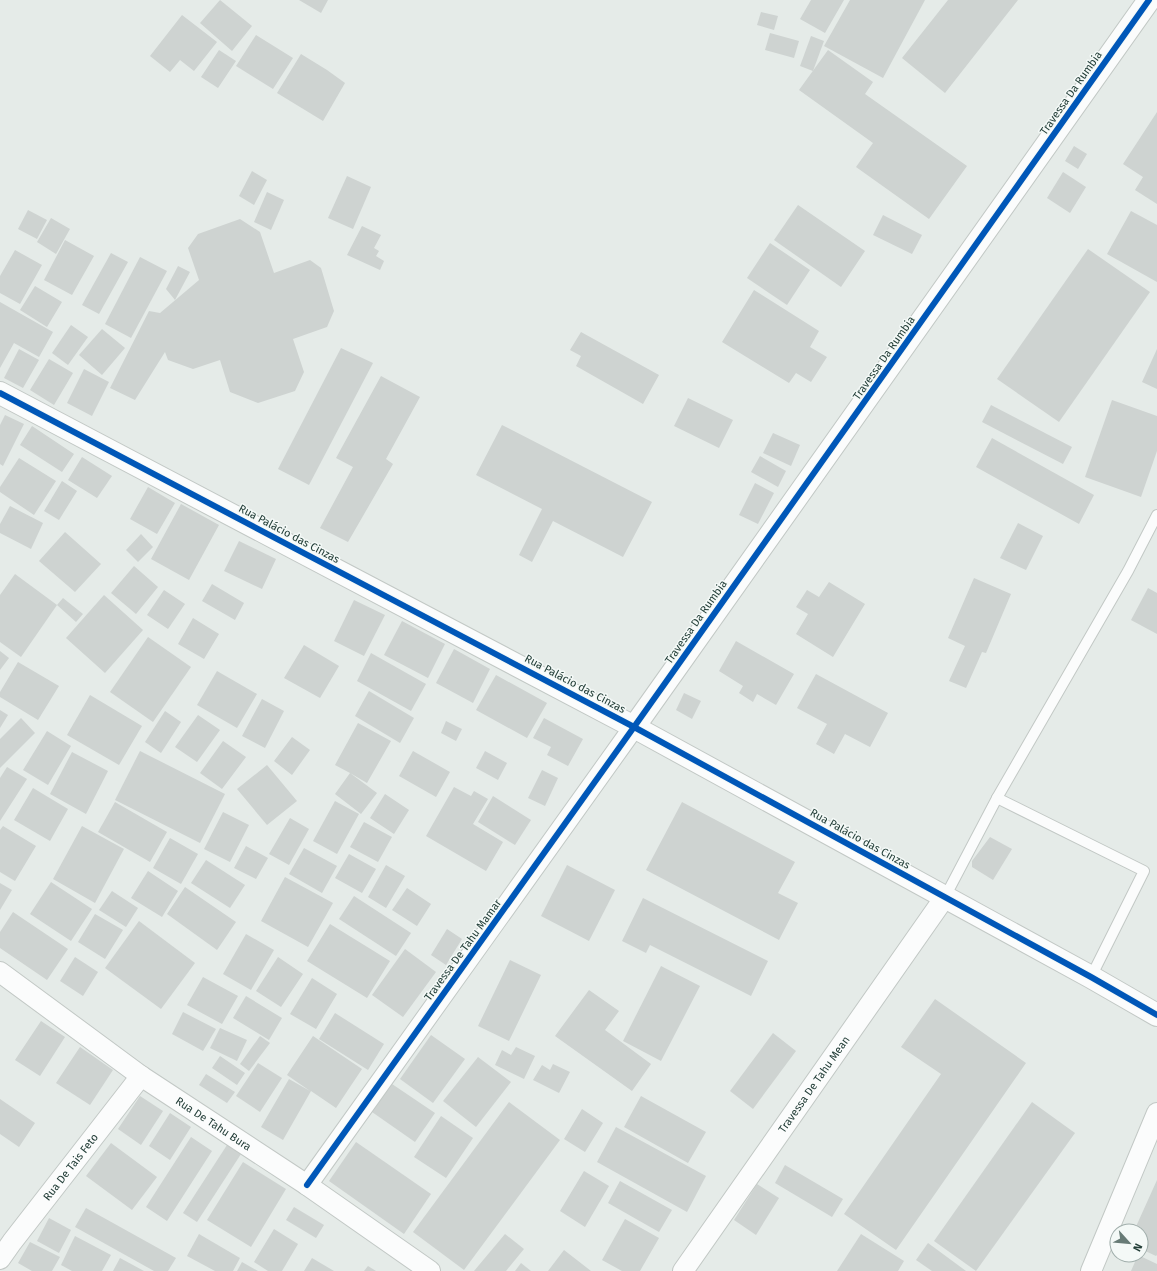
<svg xmlns="http://www.w3.org/2000/svg" width="1157" height="1271" font-family="'Fira Sans',sans-serif">
<rect width="100%" height="100%" fill="#e5ebe8"/>
<g fill="#ced3d1">
<polygon points="220,0 252,26 232,51 200,23"/>
<polygon points="299,0 328,0 321,13"/>
<polygon points="811,0 844,0 825,33 800,19"/>
<polygon points="850,0 925,0 883,78 824,46"/>
<polygon points="948,0 1018,0 945,93 902,58"/>
<polygon points="761,12 778,16 774,30 757,25"/>
<polygon points="182,15 217,42 194,71 180,60 170,72 150,56"/>
<polygon points="770,33 799,41 794,58 765,50"/>
<polygon points="256,35 293,58 273,89 236,66"/>
<polygon points="811,36 824,41 813,71 800,66"/>
<polygon points="219,50 236,61 218,88 201,77"/>
<polygon points="828,50 873,82 865,94 967,166 929,219 856,167 873,143 799,90"/>
<polygon points="301,54 327,70 345,83 323,121 277,93"/>
<polygon points="1157,112 1157,204 1135,190 1143,177 1123,164"/>
<polygon points="1074,146 1087,154 1078,169 1065,161"/>
<polygon points="252,171 267,180 254,205 239,196"/>
<polygon points="1063,172 1086,187 1070,213 1047,198"/>
<polygon points="347,176 371,187 353,229 328,218"/>
<polygon points="267,192 284,200 271,230 254,222"/>
<polygon points="798,205 865,251 841,287 774,240"/>
<polygon points="28,210 47,220 37,239 18,229"/>
<polygon points="1131,211 1157,225 1157,282 1107,254"/>
<polygon points="883,215 922,235 912,254 873,235"/>
<polygon points="51,218 70,229 56,254 37,242"/>
<polygon points="240,219 260,232 274,273 310,260 321,268 334,311 327,327 293,339 304,372 295,391 258,403 230,392 220,360 193,369 168,360 165,352 135,400 110,388 149,311 160,313 199,280 188,248 198,234"/>
<polygon points="362,226 381,235 374,248 379,251 376,256 384,261 380,270 347,255"/>
<polygon points="65,240 94,256 72,295 44,280"/>
<polygon points="770,243 810,270 787,305 747,278"/>
<polygon points="1088,249 1150,292 1059,422 997,379"/>
<polygon points="15,250 42,265 20,304 0,293 0,276"/>
<polygon points="111,253 128,262 99,314 82,305"/>
<polygon points="140,257 167,271 131,338 105,324"/>
<polygon points="178,266 190,272 175,300 166,289"/>
<polygon points="35,286 62,302 47,327 20,310"/>
<polygon points="754,290 819,331 810,347 827,357 811,382 796,373 789,383 722,342"/>
<polygon points="0,302 53,332 39,357 14,343 0,368"/>
<polygon points="71,325 88,337 68,365 52,353"/>
<polygon points="102,329 125,348 102,375 79,355"/>
<polygon points="581,332 659,375 643,404 576,366 581,356 570,350"/>
<polygon points="341,348 373,363 309,485 278,469"/>
<polygon points="19,349 39,360 23,388 4,378"/>
<polygon points="1157,349 1157,389 1142,382"/>
<polygon points="49,359 73,373 54,405 30,390"/>
<polygon points="84,369 109,382 92,416 67,403"/>
<polygon points="381,376 420,397 386,459 393,464 348,542 320,528 353,467 336,458"/>
<polygon points="688,398 733,420 719,448 674,426"/>
<polygon points="1112,400 1157,416 1157,451 1141,497 1085,477"/>
<polygon points="991,405 1072,447 1063,464 982,422"/>
<polygon points="5,415 24,424 3,466 0,464 0,425"/>
<polygon points="502,425 652,502 623,557 553,521 532,562 519,555 542,509 476,475"/>
<polygon points="32,426 74,454 62,472 20,445"/>
<polygon points="773,433 800,445 791,466 763,453"/>
<polygon points="992,438 1094,495 1079,524 976,467"/>
<polygon points="760,456 786,471 778,487 751,472"/>
<polygon points="82,457 112,476 97,498 68,480"/>
<polygon points="19,458 56,481 34,515 0,492 0,487"/>
<polygon points="62,481 77,491 59,520 44,511"/>
<polygon points="755,483 774,493 758,524 739,515"/>
<polygon points="148,487 175,503 157,534 130,519"/>
<polygon points="181,504 219,525 189,580 151,559"/>
<polygon points="10,506 43,523 31,549 0,533 0,524"/>
<polygon points="1018,523 1043,536 1026,570 1000,558"/>
<polygon points="65,532 101,564 75,592 39,561"/>
<polygon points="141,534 153,547 138,562 126,550"/>
<polygon points="239,541 276,559 262,589 224,571"/>
<polygon points="134,566 158,587 136,614 111,593"/>
<polygon points="15,574 57,605 21,657 0,642 0,595"/>
<polygon points="974,578 1011,594 986,653 982,652 966,688 949,681 965,646 948,638"/>
<polygon points="829,582 865,604 833,657 796,634 808,614 796,607 807,590 819,597"/>
<polygon points="212,584 244,603 235,620 202,601"/>
<polygon points="1148,588 1157,593 1157,634 1131,620"/>
<polygon points="164,590 185,604 168,629 147,615"/>
<polygon points="104,595 143,630 105,673 66,638"/>
<polygon points="63,598 83,614 76,622 57,605"/>
<polygon points="354,600 385,615 364,656 334,641"/>
<polygon points="193,618 219,634 204,659 178,644"/>
<polygon points="402,621 445,644 428,678 384,655"/>
<polygon points="148,637 191,667 153,722 110,692"/>
<polygon points="736,641 794,674 776,705 757,694 753,702 739,693 743,686 719,671"/>
<polygon points="304,645 339,666 320,698 284,678"/>
<polygon points="454,649 490,669 473,703 436,683"/>
<polygon points="0,651 9,658 0,670"/>
<polygon points="371,653 426,684 411,711 357,681"/>
<polygon points="18,662 59,686 38,720 0,697 0,692"/>
<polygon points="217,671 257,694 237,728 197,705"/>
<polygon points="816,674 888,713 870,747 845,734 834,754 816,744 827,724 797,708"/>
<polygon points="496,675 547,703 527,738 476,710"/>
<polygon points="369,691 414,718 400,743 355,716"/>
<polygon points="684,693 701,701 692,719 676,710"/>
<polygon points="90,695 142,726 119,765 67,735"/>
<polygon points="262,699 284,711 265,748 242,736"/>
<polygon points="0,710 8,715 0,728"/>
<polygon points="165,711 181,722 161,753 145,742"/>
<polygon points="198,715 220,730 197,762 175,747"/>
<polygon points="21,718 35,733 0,768 0,739"/>
<polygon points="544,718 583,739 568,766 547,755 551,747 533,738"/>
<polygon points="446,721 462,729 456,741 441,733"/>
<polygon points="358,723 391,741 367,783 350,773 377,793 361,814 335,794 350,773 335,765"/>
<polygon points="47,731 71,746 48,785 23,770"/>
<polygon points="292,737 310,750 292,775 274,761"/>
<polygon points="223,741 246,757 222,789 200,773"/>
<polygon points="140,751 225,794 200,843 115,800"/>
<polygon points="413,751 450,772 436,797 399,776"/>
<polygon points="485,751 507,763 498,780 476,768"/>
<polygon points="72,752 108,771 86,814 50,794"/>
<polygon points="267,765 297,801 267,825 237,789"/>
<polygon points="7,767 27,779 0,821 0,778"/>
<polygon points="542,770 558,778 545,806 528,798"/>
<polygon points="454,787 471,796 474,791 488,799 473,824 503,842 486,871 426,836"/>
<polygon points="33,788 68,809 50,841 14,820"/>
<polygon points="385,794 409,810 394,834 370,818"/>
<polygon points="493,796 531,820 515,845 478,822"/>
<polygon points="335,801 359,814 337,854 313,841"/>
<polygon points="115,802 167,832 150,862 98,832"/>
<polygon points="682,802 795,862 778,893 798,903 779,940 646,870"/>
<polygon points="223,812 249,825 230,862 204,849"/>
<polygon points="290,818 309,829 289,865 269,854"/>
<polygon points="364,822 392,837 378,862 350,847"/>
<polygon points="3,826 36,846 15,881 0,872 0,830"/>
<polygon points="82,826 124,849 95,903 53,879"/>
<polygon points="990,837 1012,849 993,880 972,867 972,861"/>
<polygon points="170,838 198,854 181,884 153,868"/>
<polygon points="246,846 268,858 256,879 234,868"/>
<polygon points="304,848 337,866 322,893 289,874"/>
<polygon points="349,854 376,869 362,893 335,878"/>
<polygon points="206,860 245,885 230,908 191,883"/>
<polygon points="386,865 405,876 386,908 368,897"/>
<polygon points="567,865 615,890 589,941 541,916"/>
<polygon points="148,871 178,891 162,917 131,898"/>
<polygon points="285,877 333,903 308,947 261,921"/>
<polygon points="51,882 92,909 71,941 30,914"/>
<polygon points="0,883 12,890 0,910"/>
<polygon points="185,887 236,922 217,950 167,914"/>
<polygon points="407,888 431,904 417,926 392,910"/>
<polygon points="112,891 138,908 126,927 99,910"/>
<polygon points="354,896 411,933 396,956 339,919"/>
<polygon points="643,898 768,961 751,996 650,945 646,953 622,941"/>
<polygon points="13,912 68,949 47,980 0,948 0,932"/>
<polygon points="95,914 123,930 105,959 78,942"/>
<polygon points="139,921 195,963 161,1009 105,968"/>
<polygon points="330,924 390,961 367,998 307,961"/>
<polygon points="447,929 462,939 446,965 431,955"/>
<polygon points="246,934 274,950 251,990 223,974"/>
<polygon points="405,949 436,972 403,1017 372,995"/>
<polygon points="75,957 98,972 83,996 60,981"/>
<polygon points="278,957 303,974 281,1007 256,991"/>
<polygon points="510,960 541,975 509,1041 478,1026"/>
<polygon points="661,966 700,986 661,1061 623,1041"/>
<polygon points="203,977 238,996 222,1024 187,1005"/>
<polygon points="312,978 337,994 316,1029 290,1014"/>
<polygon points="589,990 619,1011 605,1030 651,1064 632,1091 555,1036"/>
<polygon points="246,996 282,1018 269,1040 233,1018"/>
<polygon points="935,999 1026,1063 896,1250 844,1214 941,1074 901,1047"/>
<polygon points="183,1012 216,1029 203,1051 172,1034"/>
<polygon points="335,1013 384,1044 368,1070 319,1039"/>
<polygon points="41,1021 65,1037 40,1076 15,1060"/>
<polygon points="220,1028 247,1040 237,1061 210,1048"/>
<polygon points="773,1033 796,1051 753,1109 730,1091"/>
<polygon points="431,1035 465,1059 433,1103 400,1079"/>
<polygon points="260,1036 270,1043 249,1071 240,1064"/>
<polygon points="313,1036 362,1069 336,1108 311,1091 283,1140 261,1127 289,1079 310,1091 287,1075"/>
<polygon points="80,1047 113,1070 90,1105 56,1083"/>
<polygon points="516,1047 535,1056 524,1079 495,1065 502,1050 511,1055"/>
<polygon points="220,1056 245,1073 237,1085 212,1068"/>
<polygon points="478,1057 511,1082 476,1127 443,1101"/>
<polygon points="258,1063 282,1078 260,1112 236,1096"/>
<polygon points="553,1064 570,1072 559,1093 533,1080 542,1065 550,1070"/>
<polygon points="206,1074 235,1092 227,1103 199,1085"/>
<polygon points="392,1084 435,1113 415,1142 372,1112"/>
<polygon points="140,1096 163,1111 141,1145 118,1129"/>
<polygon points="641,1096 706,1132 688,1163 624,1127"/>
<polygon points="0,1099 35,1123 19,1147 0,1134"/>
<polygon points="509,1102 560,1140 464,1270 413,1232"/>
<polygon points="1032,1102 1075,1133 976,1271 934,1241"/>
<polygon points="582,1109 603,1123 585,1152 564,1139"/>
<polygon points="170,1113 191,1127 170,1160 149,1146"/>
<polygon points="441,1116 473,1138 446,1178 414,1157"/>
<polygon points="616,1127 706,1176 687,1212 597,1162"/>
<polygon points="191,1137 212,1151 167,1221 146,1207"/>
<polygon points="356,1142 431,1194 404,1234 329,1181"/>
<polygon points="111,1143 157,1177 132,1210 86,1176"/>
<polygon points="227,1145 241,1154 197,1222 183,1213"/>
<polygon points="243,1162 286,1189 251,1247 207,1220"/>
<polygon points="785,1165 843,1199 832,1217 775,1183"/>
<polygon points="584,1171 609,1186 585,1227 560,1211"/>
<polygon points="1157,1180 1157,1255 1156,1256 1141,1249 1141,1231 1134,1231"/>
<polygon points="620,1181 672,1210 659,1232 608,1203"/>
<polygon points="757,1184 779,1198 756,1235 734,1220"/>
<polygon points="294,1207 324,1225 316,1238 286,1220"/>
<polygon points="86,1208 176,1258 168,1271 154,1271 75,1227"/>
<polygon points="49,1218 71,1230 59,1253 37,1241"/>
<polygon points="625,1219 659,1238 640,1271 622,1271 602,1260"/>
<polygon points="274,1229 298,1244 282,1271 268,1271 254,1262"/>
<polygon points="199,1234 240,1258 233,1271 215,1271 187,1256"/>
<polygon points="505,1234 524,1249 506,1271 474,1271"/>
<polygon points="861,1234 904,1261 898,1271 837,1271"/>
<polygon points="75,1236 111,1255 102,1271 72,1271 61,1265"/>
<polygon points="30,1242 60,1257 52,1271 32,1271 18,1263"/>
<polygon points="928,1243 966,1271 932,1271 916,1260"/>
<polygon points="564,1250 591,1271 548,1271"/>
<polygon points="1138,1255 1157,1264 1157,1271 1131,1271"/>
<polygon points="120,1258 144,1271 113,1271"/>
<polygon points="312,1258 334,1271 304,1271"/>
<polygon points="242,1262 258,1271 237,1271"/>
<polygon points="521,1263 531,1271 515,1271"/>
<polygon points="368,1266 376,1271 364,1271"/>
</g>
<g fill="none" stroke-linecap="round" stroke-linejoin="round">
<g stroke="#c2c8c5" stroke-width="12">
<g id="service">
<polyline points="997,798 1144,871 1091,977"/>
<polyline points="945,897 997,798 1128,571 1157,515"/>
</g>
</g>
<g stroke="#c2c8c5" stroke-width="22">
<g id="minor">
<path id="s1" d="M0,972L141,1076L307,1185L430,1271"/>
<polyline points="307,1185 634,727"/>
<path id="s2" d="M0,1259L12,1242L141,1076"/>
<path id="s3" d="M683,1271L945,897"/>
<polyline points="1091,1271 1157,1113"/>
</g>
</g>
<g stroke="#c2c8c5" stroke-width="24">
<g id="tertiary">
<polyline points="0,393 634,727 1091,977 1157,1015"/>
<polyline points="634,727 1149,0"/>
</g>
</g>
<use href="#service" stroke="#fbfcfc" stroke-width="10"/>
<use href="#minor" stroke="#fbfcfc" stroke-width="20"/>
<use href="#tertiary" stroke="#fbfcfc" stroke-width="22"/>
<g stroke="#f4f9f7" stroke-width="8">
<g id="cycleway">
<polyline points="0,393 634,727 1091,977 1157,1015"/>
<polyline points="307,1185 634,727 1149,0"/>
</g>
</g>
<use href="#cycleway" stroke="#0057b8" stroke-width="6"/>
</g>
<g text-anchor="middle" dominant-baseline="central" stroke-width="3" stroke-linejoin="round" paint-order="stroke">
<g font-size="11" fill="#233e38" stroke="#f4f9f7">
<text transform="translate(1071 93) rotate(-55)">Travessa Da Rumbia</text>
<text transform="translate(884 358) rotate(-55)">Travessa Da Rumbia</text>
<text transform="translate(289 534) rotate(28)">Rua Palácio das Cinzas</text>
<text transform="translate(696 622) rotate(-55)">Travessa Da Rumbia</text>
<text transform="translate(575 684) rotate(28)">Rua Palácio das Cinzas</text>
<text transform="translate(860 839) rotate(29)">Rua Palácio das Cinzas</text>
<text transform="translate(463 950) rotate(-54)">Travessa De Tahu Mamar</text>
<text stroke="none"><textPath href="#s3" startOffset="228">Travessa De Tahu Mean</textPath></text>
<text stroke="none"><textPath href="#s1" startOffset="262">Rua De Tahu Bura</textPath></text>
<text stroke="none"><textPath href="#s2" startOffset="116">Rua De Tais Feto</textPath></text>
</g>
</g>
<g transform="translate(1129 1243) rotate(117)"><circle r="19" fill="#f4f9f7" stroke="#a0aeab"/>
<path d="M0-3L7 15L0 10L-7 15Z" fill="#677b76"/>
<text y="-6" font-size="11" font-weight="bold" text-anchor="middle" fill="#233e38">N</text>
</g>
</svg>
